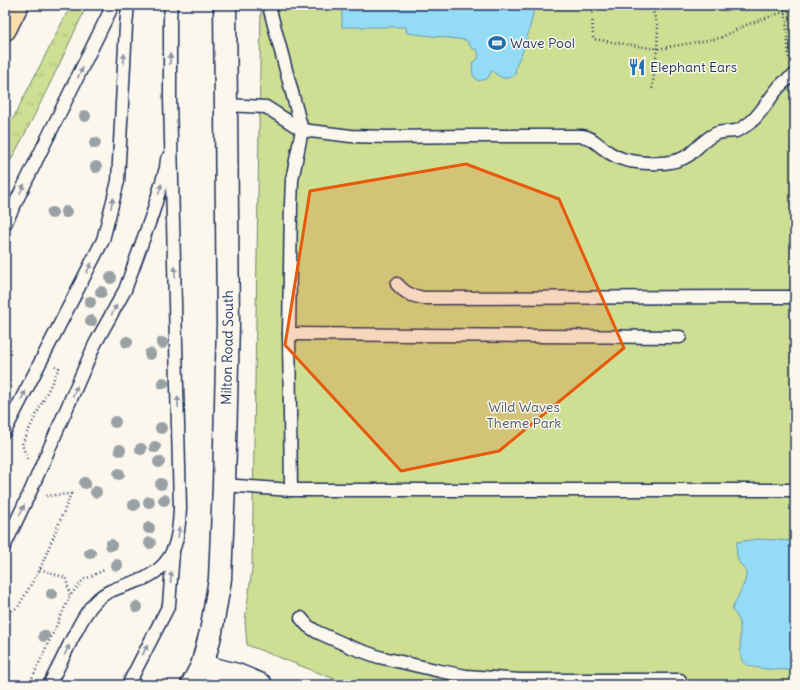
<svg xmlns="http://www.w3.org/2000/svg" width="800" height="690" font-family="Delius,sans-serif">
<defs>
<pattern id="grass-tufts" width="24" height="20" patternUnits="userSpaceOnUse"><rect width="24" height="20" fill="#cede92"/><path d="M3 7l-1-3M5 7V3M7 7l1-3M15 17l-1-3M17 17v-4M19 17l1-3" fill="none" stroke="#b0bf80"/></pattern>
</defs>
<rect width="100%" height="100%" fill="#fbf7ec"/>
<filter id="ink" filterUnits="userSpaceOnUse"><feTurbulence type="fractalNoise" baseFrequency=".025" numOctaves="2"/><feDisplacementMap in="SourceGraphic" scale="8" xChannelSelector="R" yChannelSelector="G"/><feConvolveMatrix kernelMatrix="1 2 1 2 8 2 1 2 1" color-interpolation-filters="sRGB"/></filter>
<g filter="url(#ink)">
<path fill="url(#grass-tufts)" stroke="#748678" d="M71,5H87C61,61 35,117 5,171V134Z"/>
<polygon fill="#cede92" stroke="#748678" points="261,5 795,5 795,685 350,685 247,645 245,621 252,569"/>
<g fill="#94dcf6" stroke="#6497b9">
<path d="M342,5H534L533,15L525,46L516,66L515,75C504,81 501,78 492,71L487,79L478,81L473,75L472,63L478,59L479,55L478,52L477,50L472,48L466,40L407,33L406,27H342Z"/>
<path d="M757,539L795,541V670C785,670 749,670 743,662C739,657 741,642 740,635C740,622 741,620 732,610C735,600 747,582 746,574C746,570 743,567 740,564C736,557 736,549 737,542Z"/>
</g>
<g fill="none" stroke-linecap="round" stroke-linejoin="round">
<g stroke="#1b2f5e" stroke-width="15">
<g id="service">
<polyline points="270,5 270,10 302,130 292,180 291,205 289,334 291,490"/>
<path d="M225,105L266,107L302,130L351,136L388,137L468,136H582C591,137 596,143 603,148C610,154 620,159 630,161C648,164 673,166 689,155C697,148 706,138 715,134C722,131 729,132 736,131C742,129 747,125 752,121C763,111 770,97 780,86C784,81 790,78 795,75"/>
<polyline points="5,224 113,5"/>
<path d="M397,284C406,294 412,296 424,298L795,297"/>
<polyline points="289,334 680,337"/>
<polyline points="5,431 103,240 118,181 126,26 128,5"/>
<polyline points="224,485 291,490 795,490"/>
<polyline points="5,545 31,490 95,344 125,290 153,212 166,168 167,159"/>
<polyline points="301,618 308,626 317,632 351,647 379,657 440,671 466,676 520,680 680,680"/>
<path d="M49,685C57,670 64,656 71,641C78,628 84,613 95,602C104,592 117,588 129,584C136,581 144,580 149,576C176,561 179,536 180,508L170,98V19L171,5"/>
<polyline points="128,685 169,605 173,552"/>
</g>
</g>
<g stroke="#1b2f5e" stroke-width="25">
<polyline id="minor" points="202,666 237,675 261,685"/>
</g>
<g stroke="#1b2f5e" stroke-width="25">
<g id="tertiary">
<path id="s1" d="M192,685L202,666L211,632L220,579L224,485L228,323L225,5"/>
</g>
</g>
<g stroke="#1b2f5e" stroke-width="25">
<polyline id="motorway" points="5,29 17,5"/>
</g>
<g stroke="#1b2f5e" stroke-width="2.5" stroke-dasharray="1 3" stroke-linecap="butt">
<polyline points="592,5 593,39 657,49 720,38 746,25 786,11 795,11"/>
<polyline points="651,5 658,27 657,49 652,91"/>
<polyline points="785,5 789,60"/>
<polyline points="27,459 22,444 59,368 55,366"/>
<polyline points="40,569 66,578 70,596"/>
<polyline points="5,611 9,613 18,607 40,569 71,494 45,496"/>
<polyline points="5,622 9,613"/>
<polyline points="29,685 70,596 83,580 104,570"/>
</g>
<use href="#service" stroke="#fbf7ec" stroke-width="12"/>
<use href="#minor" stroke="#fbf7ec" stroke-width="22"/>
<use href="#tertiary" stroke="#fbf7ec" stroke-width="22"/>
<use href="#motorway" stroke="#faddab" stroke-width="22"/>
</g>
<g fill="#99a1a5">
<circle cx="85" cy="116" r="6"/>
<circle cx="95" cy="143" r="6"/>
<circle cx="96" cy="167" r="6"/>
<circle cx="66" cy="212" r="6"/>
<circle cx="52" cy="213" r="6"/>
<circle cx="111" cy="278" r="6"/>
<circle cx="101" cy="292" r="6"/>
<circle cx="90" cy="302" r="6"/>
<circle cx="91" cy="321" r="6"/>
<circle cx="127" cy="342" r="6"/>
<circle cx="162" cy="343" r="6"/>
<circle cx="150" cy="354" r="6"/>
<circle cx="163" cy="383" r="6"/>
<circle cx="115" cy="422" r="6"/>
<circle cx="161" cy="428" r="6"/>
<circle cx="155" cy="447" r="6"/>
<circle cx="141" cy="449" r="6"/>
<circle cx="120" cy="450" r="6"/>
<circle cx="159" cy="462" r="6"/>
<circle cx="119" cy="474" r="6"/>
<circle cx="85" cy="483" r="6"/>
<circle cx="161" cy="484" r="6"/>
<circle cx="96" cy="492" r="6"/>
<circle cx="164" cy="500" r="6"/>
<circle cx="149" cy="502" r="6"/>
<circle cx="134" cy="505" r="6"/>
<circle cx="149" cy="528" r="6"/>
<circle cx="150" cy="543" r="6"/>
<circle cx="111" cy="545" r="6"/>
<circle cx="90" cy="553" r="6"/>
<circle cx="117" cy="565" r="6"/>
<circle cx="52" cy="594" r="6"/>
<circle cx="137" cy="607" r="6"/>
<circle cx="44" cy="636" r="6"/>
</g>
<defs><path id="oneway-solid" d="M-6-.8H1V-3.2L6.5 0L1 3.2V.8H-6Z"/></defs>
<g fill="#8b93a5">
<use href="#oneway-solid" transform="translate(124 59) rotate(-87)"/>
<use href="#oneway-solid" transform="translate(170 59) rotate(-90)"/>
<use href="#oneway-solid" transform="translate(80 73) rotate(-64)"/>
<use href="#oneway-solid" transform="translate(22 189) rotate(-64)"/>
<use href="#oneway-solid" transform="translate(160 189) rotate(-74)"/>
<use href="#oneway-solid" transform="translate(112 203) rotate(-76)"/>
<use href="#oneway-solid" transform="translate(89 268) rotate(-63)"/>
<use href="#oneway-solid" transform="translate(175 272) rotate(-91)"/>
<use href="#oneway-solid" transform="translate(114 310) rotate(-62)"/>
<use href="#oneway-solid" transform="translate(75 391) rotate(-66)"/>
<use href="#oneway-solid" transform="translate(23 396) rotate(-62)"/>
<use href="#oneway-solid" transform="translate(178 402) rotate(-91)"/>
<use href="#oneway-solid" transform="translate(22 510) rotate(-65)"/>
<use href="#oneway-solid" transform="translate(179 532) rotate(-81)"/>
<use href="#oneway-solid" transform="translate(171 577) rotate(-85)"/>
<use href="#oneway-solid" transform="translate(67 650) rotate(-64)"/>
<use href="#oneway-solid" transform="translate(145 650) rotate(-63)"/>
</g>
</g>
<path fill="#e8590c" fill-opacity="0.2" stroke="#e8590c" stroke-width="3" stroke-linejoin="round" d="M466,164L559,199L624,348L499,451L401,471L285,345L310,191Z"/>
<defs>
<g id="stadium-bare" transform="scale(1.38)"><path d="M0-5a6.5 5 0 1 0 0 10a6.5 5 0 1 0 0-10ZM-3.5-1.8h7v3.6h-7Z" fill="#1f6fb2" stroke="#fbf7ec" stroke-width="2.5" paint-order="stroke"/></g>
<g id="restaurant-bare" transform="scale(1.38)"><path d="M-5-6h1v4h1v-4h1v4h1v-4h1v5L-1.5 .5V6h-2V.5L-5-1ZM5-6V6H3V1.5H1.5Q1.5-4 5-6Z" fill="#1f6fb2" stroke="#fbf7ec" stroke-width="2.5" paint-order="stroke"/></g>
</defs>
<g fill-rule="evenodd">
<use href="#stadium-bare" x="497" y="43"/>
<use href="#restaurant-bare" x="637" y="67"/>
</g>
<g text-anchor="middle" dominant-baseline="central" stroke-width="3" stroke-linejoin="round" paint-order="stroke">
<g font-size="14" fill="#1b2f5e" stroke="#fbf7ec" text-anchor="start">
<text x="510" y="43">Wave Pool</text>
<text x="650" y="67">Elephant Ears</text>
</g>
<g font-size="14" fill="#1b2f5e" stroke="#fbf7ec">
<text stroke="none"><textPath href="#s1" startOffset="342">Milton Road South</textPath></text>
</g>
<g font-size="14" fill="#485b6b" stroke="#fbf7ec">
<text x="524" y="407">Wild Waves<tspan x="524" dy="16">Theme Park</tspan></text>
</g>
</g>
<rect width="800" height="690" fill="none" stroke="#fbf7ec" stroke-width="20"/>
<rect x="10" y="10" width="780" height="670" fill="none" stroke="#1b2f5e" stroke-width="1.5" filter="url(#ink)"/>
</svg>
